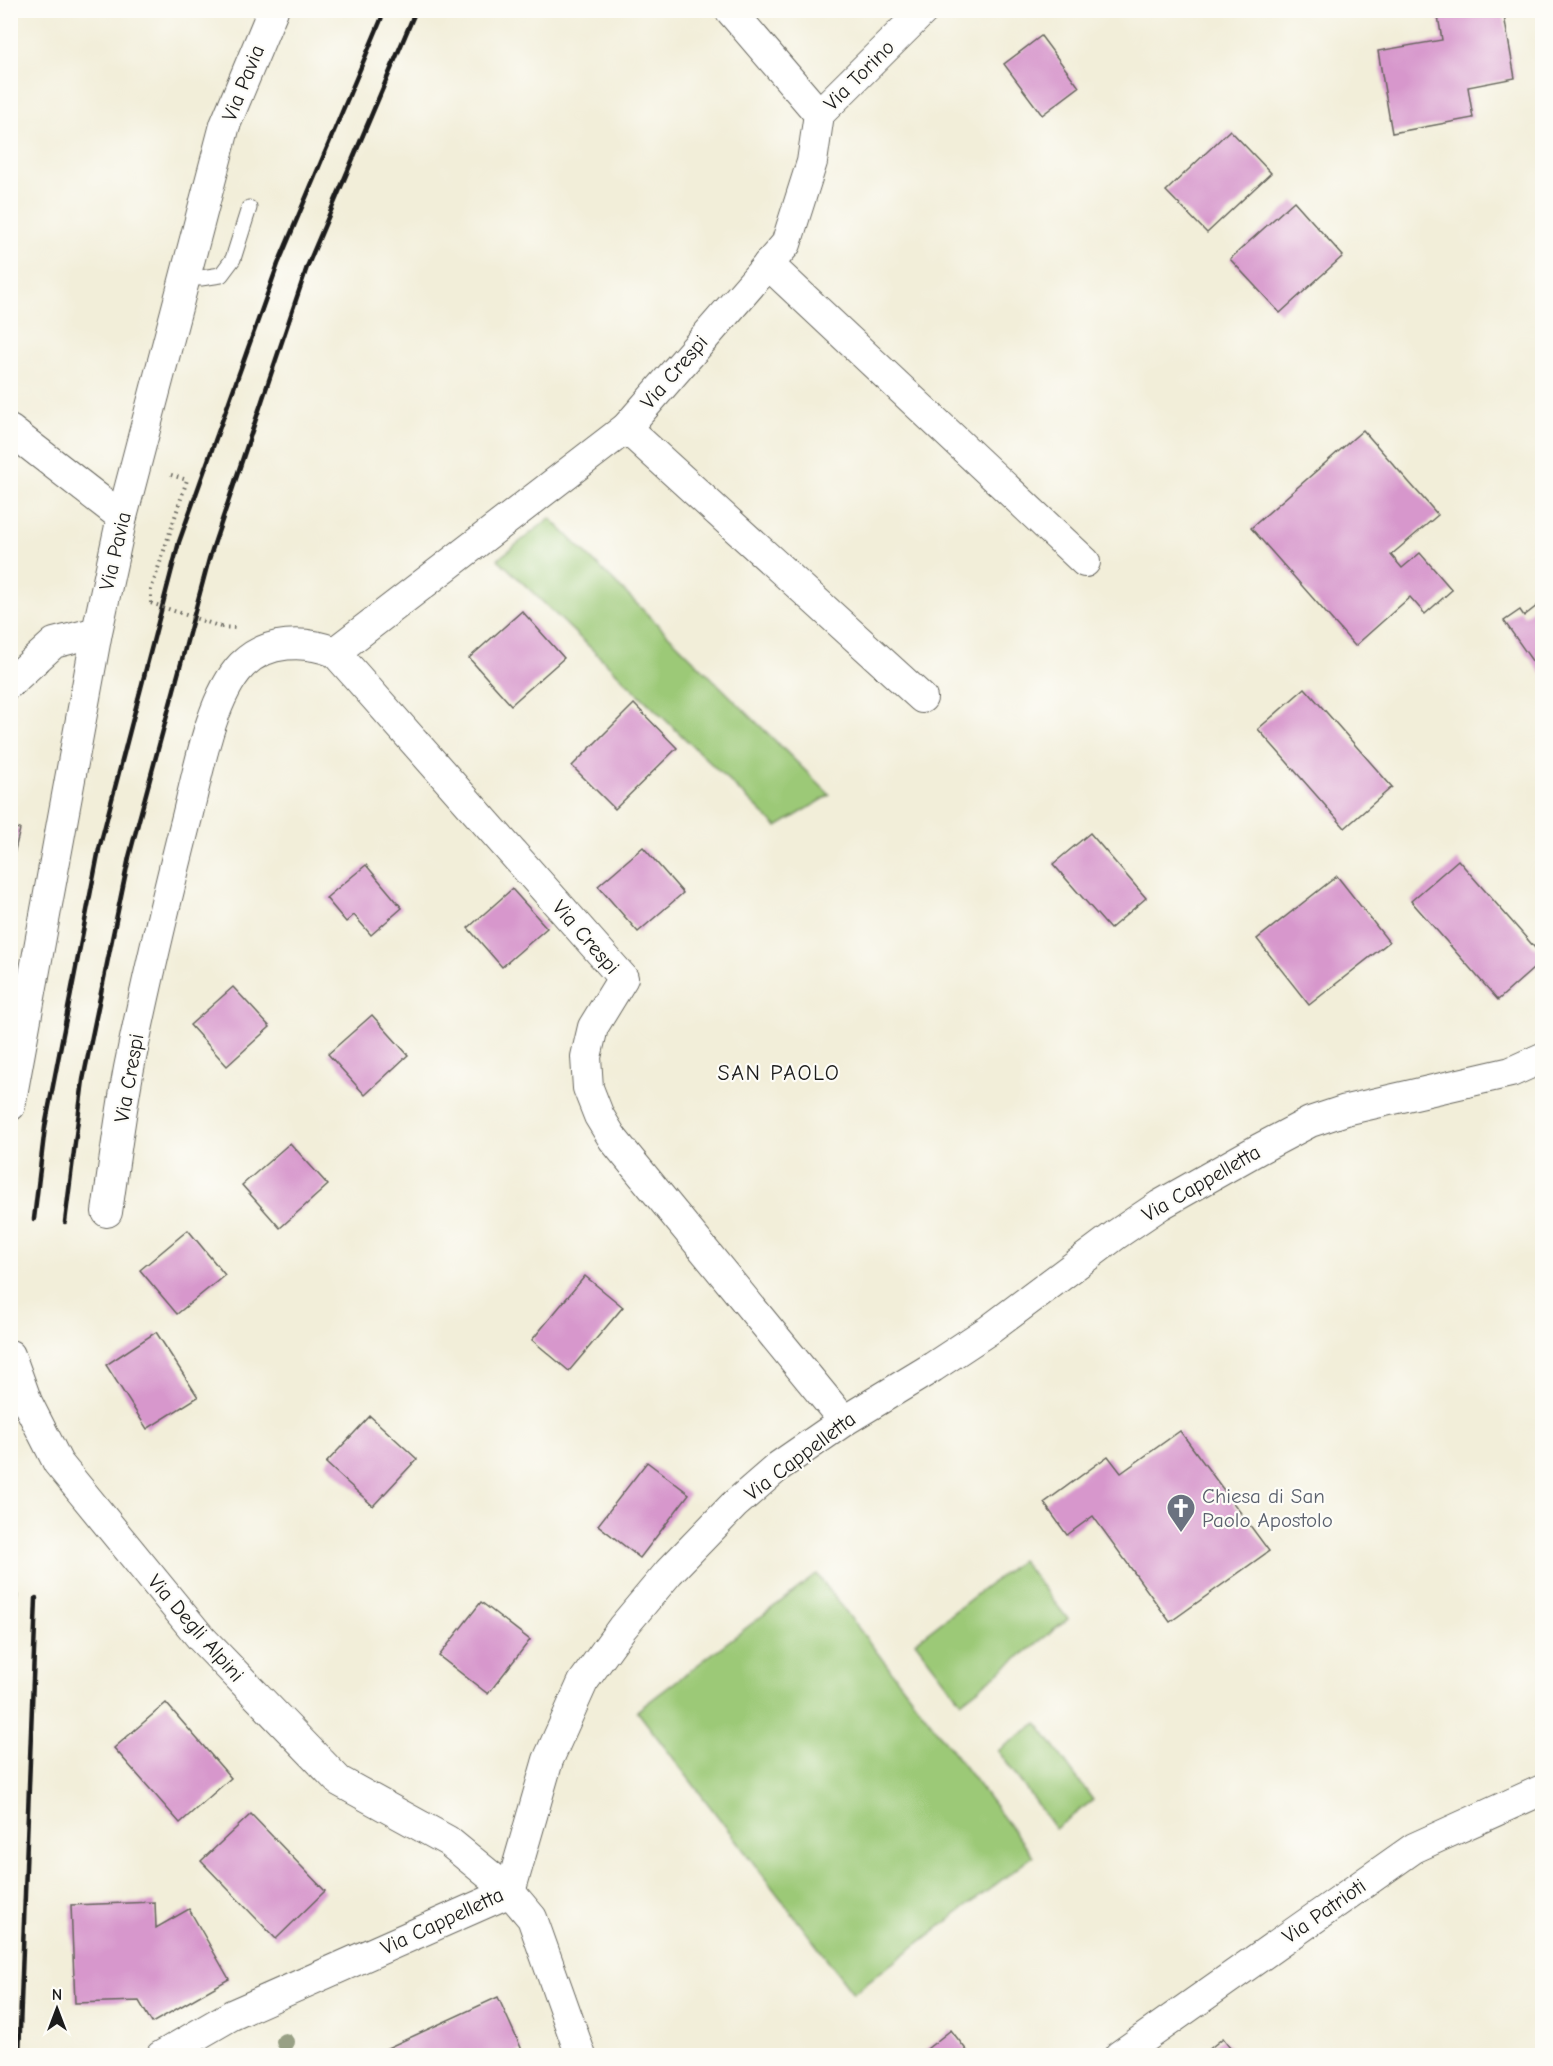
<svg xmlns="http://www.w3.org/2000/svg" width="1553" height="2066" font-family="'Comic Neue',sans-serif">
<rect width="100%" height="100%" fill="#fdfcf7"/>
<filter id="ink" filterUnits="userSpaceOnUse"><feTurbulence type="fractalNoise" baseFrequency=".0167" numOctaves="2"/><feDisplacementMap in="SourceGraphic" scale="12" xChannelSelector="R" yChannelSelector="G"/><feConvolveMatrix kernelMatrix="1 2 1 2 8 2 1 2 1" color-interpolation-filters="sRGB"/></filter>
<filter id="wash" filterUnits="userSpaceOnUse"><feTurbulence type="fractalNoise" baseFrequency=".008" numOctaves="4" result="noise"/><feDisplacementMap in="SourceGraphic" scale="24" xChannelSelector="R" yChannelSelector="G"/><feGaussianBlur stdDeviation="1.35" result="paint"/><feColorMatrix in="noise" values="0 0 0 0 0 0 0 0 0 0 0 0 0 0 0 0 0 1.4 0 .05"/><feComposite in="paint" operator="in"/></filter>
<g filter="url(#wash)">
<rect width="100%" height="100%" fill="#f2eed9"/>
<g fill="#9cc977" stroke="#5c724a" stroke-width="1.5">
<polygon points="550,518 830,795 777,827 498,559"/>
<polygon points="1021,1560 1068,1619 961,1702 915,1642"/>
<polygon points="817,1574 1033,1856 853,1993 637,1711"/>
<polygon points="1037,1723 1093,1800 1055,1829 998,1751"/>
</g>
<g id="blocks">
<g fill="#d797cc">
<polygon points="1437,10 1503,10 1515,78 1468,87 1473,118 1392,133 1378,51 1442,40"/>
<polygon points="1041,36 1079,87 1042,115 1004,64"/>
<polygon points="1230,130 1271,173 1207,233 1166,191"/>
<polygon points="1294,201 1343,256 1280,313 1230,259"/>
<polygon points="1363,430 1438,515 1391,555 1402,568 1420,553 1452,590 1425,614 1410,597 1355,646 1251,528"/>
<polygon points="1542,602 1542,675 1504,621 1520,610 1524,616"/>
<polygon points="522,611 564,658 511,705 469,658"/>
<polygon points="1305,688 1392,787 1345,828 1258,729"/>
<polygon points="634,704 677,748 615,809 572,766"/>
<polygon points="10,827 20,829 11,867 10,867"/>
<polygon points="1090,833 1146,898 1110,929 1053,864"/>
<polygon points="643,847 683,893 638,932 598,886"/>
<polygon points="1458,860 1542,956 1542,961 1498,1000 1411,901"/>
<polygon points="366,865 402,908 371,935 354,915 346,922 326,898"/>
<polygon points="1337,876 1389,942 1309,1005 1257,939"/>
<polygon points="512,889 547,928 502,967 468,928"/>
<polygon points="233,987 270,1027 227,1066 190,1025"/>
<polygon points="372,1015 408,1055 365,1095 328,1054"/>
<polygon points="290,1143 328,1185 280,1228 242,1185"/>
<polygon points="188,1230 225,1275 177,1314 140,1270"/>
<polygon points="585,1276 623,1307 569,1371 532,1340"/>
<polygon points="156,1332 198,1397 147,1429 106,1365"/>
<polygon points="370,1416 417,1459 373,1506 326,1463"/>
<polygon points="1180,1431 1269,1551 1170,1622 1093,1516 1067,1535 1044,1503 1108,1456 1121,1473"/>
<polygon points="647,1462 689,1494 640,1558 598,1525"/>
<polygon points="481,1602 530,1640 488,1694 439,1656"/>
<polygon points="166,1703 231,1778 180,1823 114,1748"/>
<polygon points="251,1814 325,1891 276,1939 201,1861"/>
<polygon points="155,1902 156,1928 189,1909 229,1979 152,2023 139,2001 75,2003 71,1905"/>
<polygon points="498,1997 522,2050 511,2056 370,2056"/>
<polygon points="951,2030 971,2056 918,2056"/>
<polygon points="1223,2038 1237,2056 1201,2056"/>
</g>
</g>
</g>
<g filter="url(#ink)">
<use href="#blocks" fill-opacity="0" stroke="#67665e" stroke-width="1.5"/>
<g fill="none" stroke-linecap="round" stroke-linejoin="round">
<g stroke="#67665e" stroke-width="17">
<polyline id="lane" points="185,277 201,278 221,275 233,259 249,208"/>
</g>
<g stroke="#67665e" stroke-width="32">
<g id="street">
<polyline points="730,10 819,114 812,162 786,244 626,428 335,652 623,978 593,1027 586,1057 588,1088 599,1116 613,1139 844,1421"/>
<polyline points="819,114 924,10"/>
<polyline points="768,264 1085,562"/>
<polyline points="626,428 922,698"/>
<polyline points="10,430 122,517"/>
<polyline points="10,683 54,643 97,632"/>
<polyline points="10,1106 97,632 122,517 225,125 273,10"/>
<path d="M107,1212C114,1164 120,1116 129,1068C146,984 166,900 187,817C198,773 211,697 242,665C267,640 305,640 335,652"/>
<polyline points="10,1355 27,1402 58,1463 201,1638 339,1781 448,1841 510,1892 532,1918 581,2056"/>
<polyline points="161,2056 232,2015 510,1892 548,1760 583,1682 622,1628 669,1572 734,1505 779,1466 844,1421 933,1367 989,1330 1117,1234 1160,1205 1259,1149 1310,1122 1346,1110 1511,1072 1542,1058"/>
<polyline points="1119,2056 1414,1848 1542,1790"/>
</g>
</g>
<g stroke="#67665e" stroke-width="4" stroke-dasharray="1.5 4.5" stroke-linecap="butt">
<polyline points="151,603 151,590 187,480 168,474"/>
<polyline points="221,627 235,628"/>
</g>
<use href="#lane" stroke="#fff" stroke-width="15"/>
<use href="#street" stroke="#fff" stroke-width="30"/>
<g stroke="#1c1c1c" stroke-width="4.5">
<polyline points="34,1219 45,1127 99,849 179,542 278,264 385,10"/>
<polyline points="65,1222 83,1080 129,857 209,559 307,267 416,10"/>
<polyline points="10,1748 16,1595"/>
<polyline points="19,2056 36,1598"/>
</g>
<polyline stroke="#67665e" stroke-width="4" stroke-dasharray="1.5 4.5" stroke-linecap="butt" points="151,603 221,627"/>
</g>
<circle fill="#98a085" cx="285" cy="2042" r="9"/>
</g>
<defs>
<g id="church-pin" transform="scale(1.5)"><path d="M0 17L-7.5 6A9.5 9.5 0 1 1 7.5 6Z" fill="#6b7280" stroke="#fdfcf7"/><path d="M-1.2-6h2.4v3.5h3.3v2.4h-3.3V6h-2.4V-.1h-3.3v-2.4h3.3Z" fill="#fff"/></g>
</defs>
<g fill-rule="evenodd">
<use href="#church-pin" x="1181" y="1508"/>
</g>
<g text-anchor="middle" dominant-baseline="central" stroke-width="4.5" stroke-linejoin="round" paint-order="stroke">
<g font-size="21" fill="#1c1c1c" stroke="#fdfcf7">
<text transform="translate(859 75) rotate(-45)">Via Torino</text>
<text transform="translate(243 83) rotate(-68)">Via Pavia</text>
<text transform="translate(674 372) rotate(-49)">Via Crespi</text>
<text transform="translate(115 551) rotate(-77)">Via Pavia</text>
<text transform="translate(586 937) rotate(49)">Via Crespi</text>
<text transform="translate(129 1078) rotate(-80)">Via Crespi</text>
<text transform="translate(1201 1183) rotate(-30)">Via Cappelletta</text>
<text transform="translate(800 1456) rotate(-37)">Via Cappelletta</text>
<text transform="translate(196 1628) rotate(49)">Via Degli Alpini</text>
<text transform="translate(1324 1911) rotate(-35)">Via Patrioti</text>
<text transform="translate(442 1921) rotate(-25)">Via Cappelletta</text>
</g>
<g font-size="21" fill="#5b616d" stroke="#fdfcf7" text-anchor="start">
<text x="1202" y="1496">Chiesa di San<tspan x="1202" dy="24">Paolo Apostolo</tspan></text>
</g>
<g font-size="22" letter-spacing="1.5" fill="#1c1c1c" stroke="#fdfcf7">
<text x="779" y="1073">SAN PAOLO</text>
</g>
</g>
<rect width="1553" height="2066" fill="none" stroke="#fdfcf7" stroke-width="36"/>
<g transform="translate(57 2009)" stroke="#fdfcf7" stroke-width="4.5" paint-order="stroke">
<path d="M0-4.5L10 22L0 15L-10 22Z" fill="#1c1c1c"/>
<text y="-9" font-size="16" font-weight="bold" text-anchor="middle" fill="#1c1c1c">N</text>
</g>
</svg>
